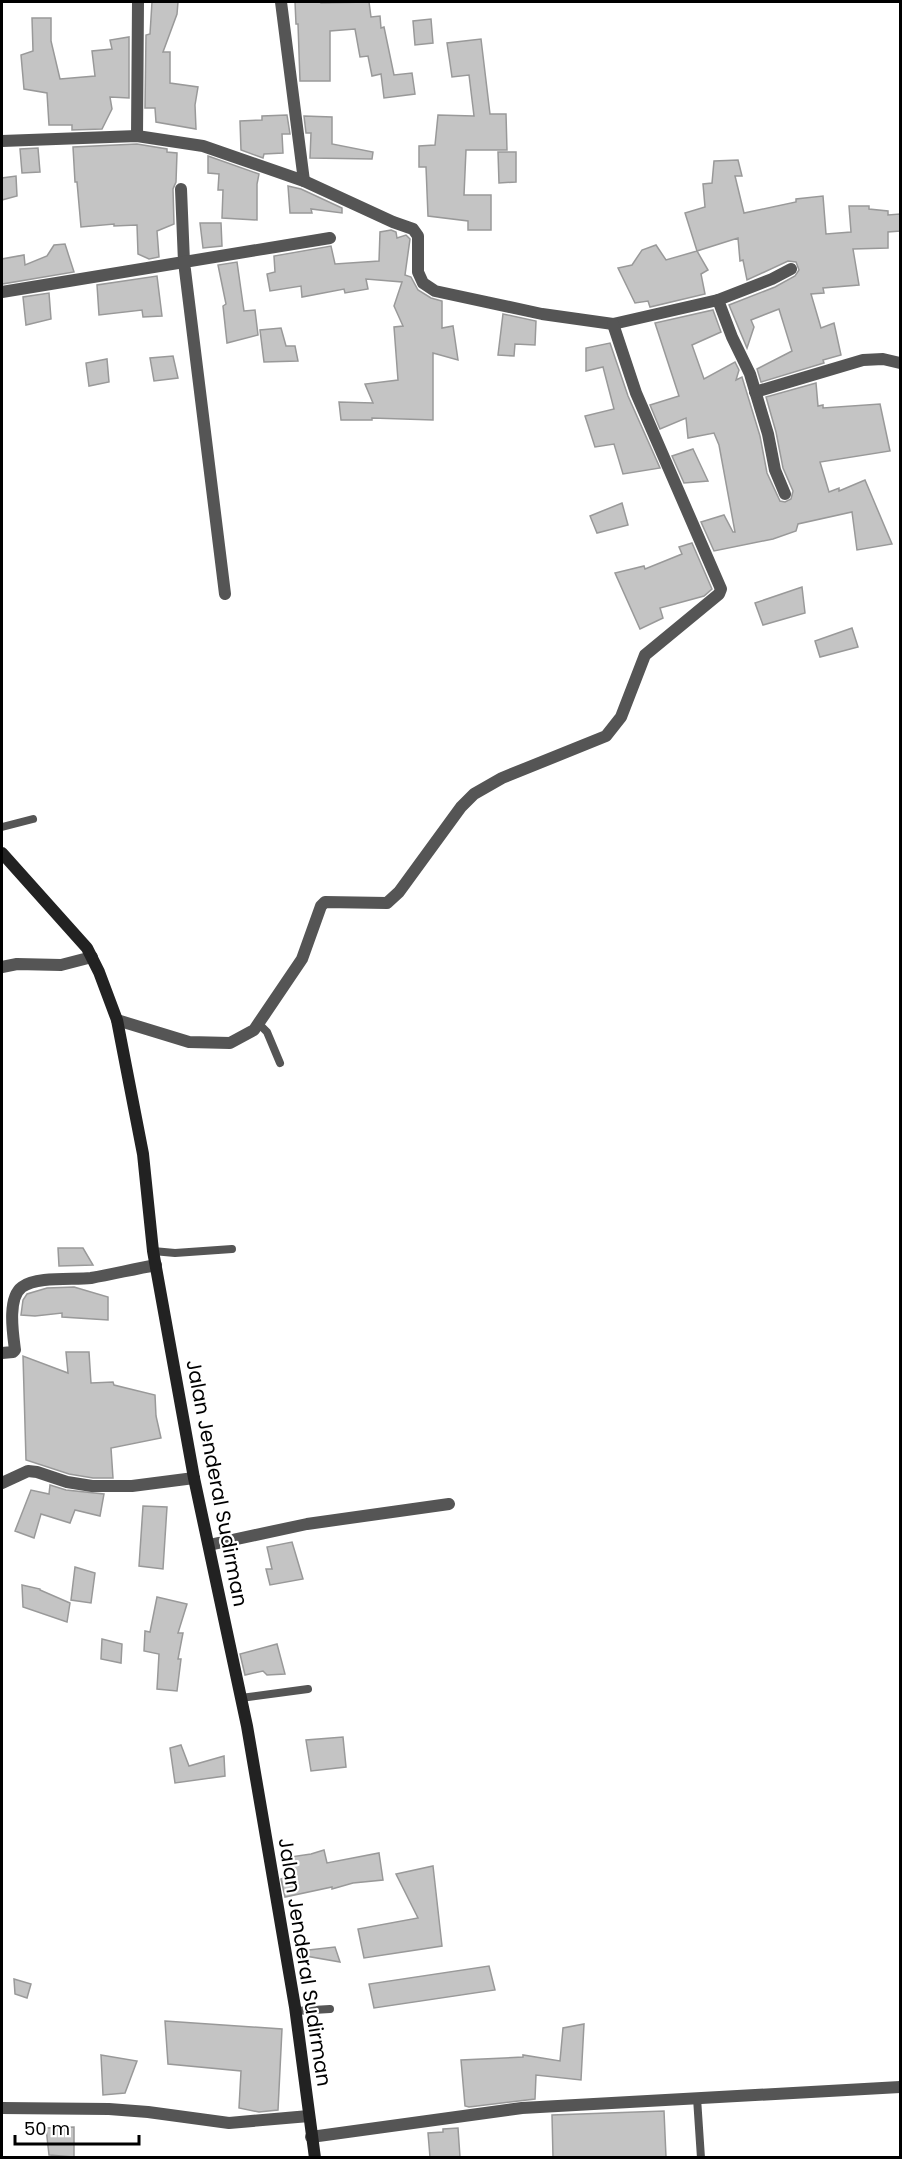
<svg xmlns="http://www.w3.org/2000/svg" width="902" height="2159" font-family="Poppins,sans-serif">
<rect width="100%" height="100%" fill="#fff"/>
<g fill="#c4c4c4" stroke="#999" stroke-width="1.5">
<polygon points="152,2 178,2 177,14 163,52 170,52 170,83 198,87 195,105 196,129 156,122 155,108 145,108 146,35 150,34"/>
<polygon points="295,2 321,2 321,3 369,2 371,17 380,16 381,28 384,27 394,75 412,73 415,94 384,98 381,74 372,76 368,56 360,57 355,29 330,31 330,81 300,81 298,24 296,24"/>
<polygon points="32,18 51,18 51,41 60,79 95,76 92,51 112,49 110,40 129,37 129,98 110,97 112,109 102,129 72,130 72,125 49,125 47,93 24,89 21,55 33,51"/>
<polygon points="431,19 433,43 415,45 413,21"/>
<polygon points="481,39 490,114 506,114 507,150 466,150 464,195 491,195 491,230 468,230 468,221 428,216 426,167 419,167 419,146 435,145 438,115 474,116 469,75 452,77 447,43"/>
<polygon points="287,115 290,134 282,134 283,153 264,154 263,158 241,150 240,121 262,120 262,116"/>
<polygon points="304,116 332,117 332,144 373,152 372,159 310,158 311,133 306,133"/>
<polygon points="137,144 167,149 167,152 177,153 176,182 173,189 174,224 157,231 159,257 149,259 138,254 137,225 114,226 114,224 81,227 77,182 75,182 73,147"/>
<polygon points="38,148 40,172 22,173 20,149"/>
<polygon points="498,152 516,152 516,182 499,183"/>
<polygon points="208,156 259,174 257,184 257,220 222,218 223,190 218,190 219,174 208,173"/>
<polygon points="738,160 742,176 735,176 744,213 796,202 796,199 823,196 826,234 851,232 849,206 869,206 869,209 888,211 888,215 900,214 900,231 888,232 888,248 853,249 859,285 823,288 824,293 811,294 821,328 834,323 841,355 823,360 824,363 761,382 757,369 792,351 779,309 751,320 754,327 747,348 729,305 775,287 795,276 799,270 796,262 788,261 747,280 743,260 740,261 738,238 697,251 708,270 701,274 705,294 650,307 648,301 635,303 618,268 632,265 642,250 656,245 666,260 697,251 685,213 705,207 703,184 712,183 714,161"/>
<polygon points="16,176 17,196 2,200 2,178"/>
<polygon points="288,186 301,189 342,208 342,213 311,209 312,213 290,213"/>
<polygon points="200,223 221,223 222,246 203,248"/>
<polygon points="391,230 396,232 397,238 406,235 410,239 405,275 411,277 418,290 431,298 442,301 442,328 453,326 458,360 433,353 433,420 372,418 372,420 341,420 339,402 373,403 365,384 398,380 394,327 403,326 394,306 402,282 366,279 368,289 345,293 344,289 302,297 301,286 270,291 267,274 275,272 274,256 331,246 335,264 379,261 380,232"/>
<polygon points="65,244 74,272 2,284 2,259 24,255 25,265 47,256 54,245"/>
<polygon points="237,262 244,311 255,310 258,335 227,343 223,306 226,304 218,265"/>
<polygon points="157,276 162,316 143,317 142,310 99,315 97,285"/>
<polygon points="49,293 51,319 26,325 23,297"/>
<polygon points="713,310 721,332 692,345 704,379 735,362 739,370 736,380 742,377 760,436 767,473 780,501 785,502 791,499 793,491 783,468 776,432 766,397 816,383 818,406 823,405 823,408 880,404 890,451 820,462 829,492 839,488 839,491 865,480 892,544 857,550 852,512 798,524 796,531 773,539 714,551 701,522 724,515 733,532 735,532 719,445 714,433 688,438 686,418 660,429 650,405 679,396 655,323"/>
<polygon points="503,314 536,321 535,345 515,344 514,356 498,355"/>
<polygon points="281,328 286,346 295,346 298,361 264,362 260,330"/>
<polygon points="610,343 628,396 660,468 623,474 614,444 595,447 585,416 614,409 603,367 586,371 586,348"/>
<polygon points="173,356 178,378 154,381 150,358"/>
<polygon points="107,359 109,382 89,386 86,363"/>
<polygon points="693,449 708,481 684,483 672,456"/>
<polygon points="622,503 628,525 597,533 590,516"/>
<polygon points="692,543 712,589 704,596 660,608 663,618 640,629 615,573 644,566 645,569 682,554 679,547"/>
<polygon points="802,587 805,613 763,625 755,603"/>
<polygon points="852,628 858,647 820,657 815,641"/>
<polygon points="58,1248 83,1248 93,1265 59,1266"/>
<polygon points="74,1287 108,1297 108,1320 62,1317 62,1313 35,1316 21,1315 23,1300 27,1294 47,1288"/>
<polygon points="66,1352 89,1352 91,1383 113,1382 114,1385 155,1395 156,1416 161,1438 111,1448 113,1478 93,1478 69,1474 26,1460 23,1356 68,1373"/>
<polygon points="50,1485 66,1490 104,1494 100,1516 75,1510 70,1523 41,1514 34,1538 15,1531 31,1490 49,1494"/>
<polygon points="143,1506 167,1507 163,1569 139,1566"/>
<polygon points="292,1542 303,1579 270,1585 266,1569 272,1569 267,1547"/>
<polygon points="75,1567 95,1573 91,1603 71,1600"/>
<polygon points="22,1585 40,1589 40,1590 70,1603 67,1622 23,1607"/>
<polygon points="157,1597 187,1604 178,1633 183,1633 178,1659 181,1659 177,1691 157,1689 159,1654 144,1651 145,1631 150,1632"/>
<polygon points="102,1639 122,1644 121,1663 101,1659"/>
<polygon points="277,1644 285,1674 267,1675 263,1671 245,1675 240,1654"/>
<polygon points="343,1737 346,1767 311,1771 306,1740"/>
<polygon points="181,1745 189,1766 224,1756 225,1776 175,1783 170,1748"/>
<polygon points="324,1850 327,1863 379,1853 383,1880 353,1883 332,1889 332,1887 285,1897 281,1879 295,1874 290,1857 311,1854"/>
<polygon points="433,1866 442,1946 364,1958 358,1929 418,1918 396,1874"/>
<polygon points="335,1947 340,1962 300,1955 300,1951"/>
<polygon points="489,1966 495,1990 374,2008 369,1984"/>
<polygon points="14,1979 31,1984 27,1998 15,1994"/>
<polygon points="165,2021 282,2029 278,2110 259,2112 239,2108 241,2071 168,2064"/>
<polygon points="584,2024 581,2080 536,2075 535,2099 469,2107 465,2106 461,2060 523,2057 523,2055 560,2061 563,2028"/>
<polygon points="101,2055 137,2061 125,2093 103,2095"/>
<polygon points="664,2111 666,2157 553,2157 552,2115"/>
<polygon points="74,2127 74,2157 49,2155 46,2128"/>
<polygon points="458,2128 460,2157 430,2157 428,2133 443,2132 443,2129"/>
</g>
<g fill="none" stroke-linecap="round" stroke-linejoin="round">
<g stroke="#555" stroke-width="8">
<polyline points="2,827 33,819"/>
<polyline points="258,1023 267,1032 280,1063"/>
<polyline points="153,1251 175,1253 232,1249"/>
<polyline points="241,1698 308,1689"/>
<polyline points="296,2011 330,2009"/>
<polyline points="697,2098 701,2158"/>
</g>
<g stroke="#555" stroke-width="12">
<polyline points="281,2 304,181"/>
<polyline points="137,136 138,2"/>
<polyline points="2,141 137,136 203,146 304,181 393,222 413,229 418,236 418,272 423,283 435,291 542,314 613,324 718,300 732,337 750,374 768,434 775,470 785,494"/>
<polyline points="2,292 184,262 181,189"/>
<polyline points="718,300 772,279 791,269"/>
<polyline points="755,392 863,360 883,359 900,363"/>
<polyline points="225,594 184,262 330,238"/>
<polyline points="2,967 17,964 61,965 92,957"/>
<polyline points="117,1020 189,1042 230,1043 254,1030 302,959 321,906 325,902 387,903 399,892 461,807 474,794 502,778 606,736 621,717 645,655 719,594 721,589 636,393 613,324"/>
<path d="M2,1353L13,1352L15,1350C13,1334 7,1298 22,1287C37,1276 73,1280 91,1278C113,1274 134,1269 156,1265"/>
<polyline points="2,1483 28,1471 37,1472 67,1482 92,1486 132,1486 194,1478"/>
<polyline points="209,1545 307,1524 449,1504"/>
<polyline points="2,2108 109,2109 148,2112 229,2123 309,2116"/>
<polyline points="311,2137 522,2108 900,2087"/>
</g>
<polyline stroke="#222" stroke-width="12" points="2,853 87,948 99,972 117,1020 143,1154 153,1251 194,1478 247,1726 295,2007 315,2158"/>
</g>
<g text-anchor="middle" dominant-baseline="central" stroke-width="4.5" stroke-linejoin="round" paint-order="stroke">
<g font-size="20" fill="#000" stroke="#fff">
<text transform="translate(217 1483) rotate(79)">Jalan Jenderal Sudirman</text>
<text transform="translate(305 1962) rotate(81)">Jalan Jenderal Sudirman</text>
</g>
</g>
<rect width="902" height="2159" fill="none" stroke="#000000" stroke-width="6"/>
<path d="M15 2135v9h124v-9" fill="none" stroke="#000000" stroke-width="3"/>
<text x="24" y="2135" font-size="18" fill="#000000" stroke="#ffffff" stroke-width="4.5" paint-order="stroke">50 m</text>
</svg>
